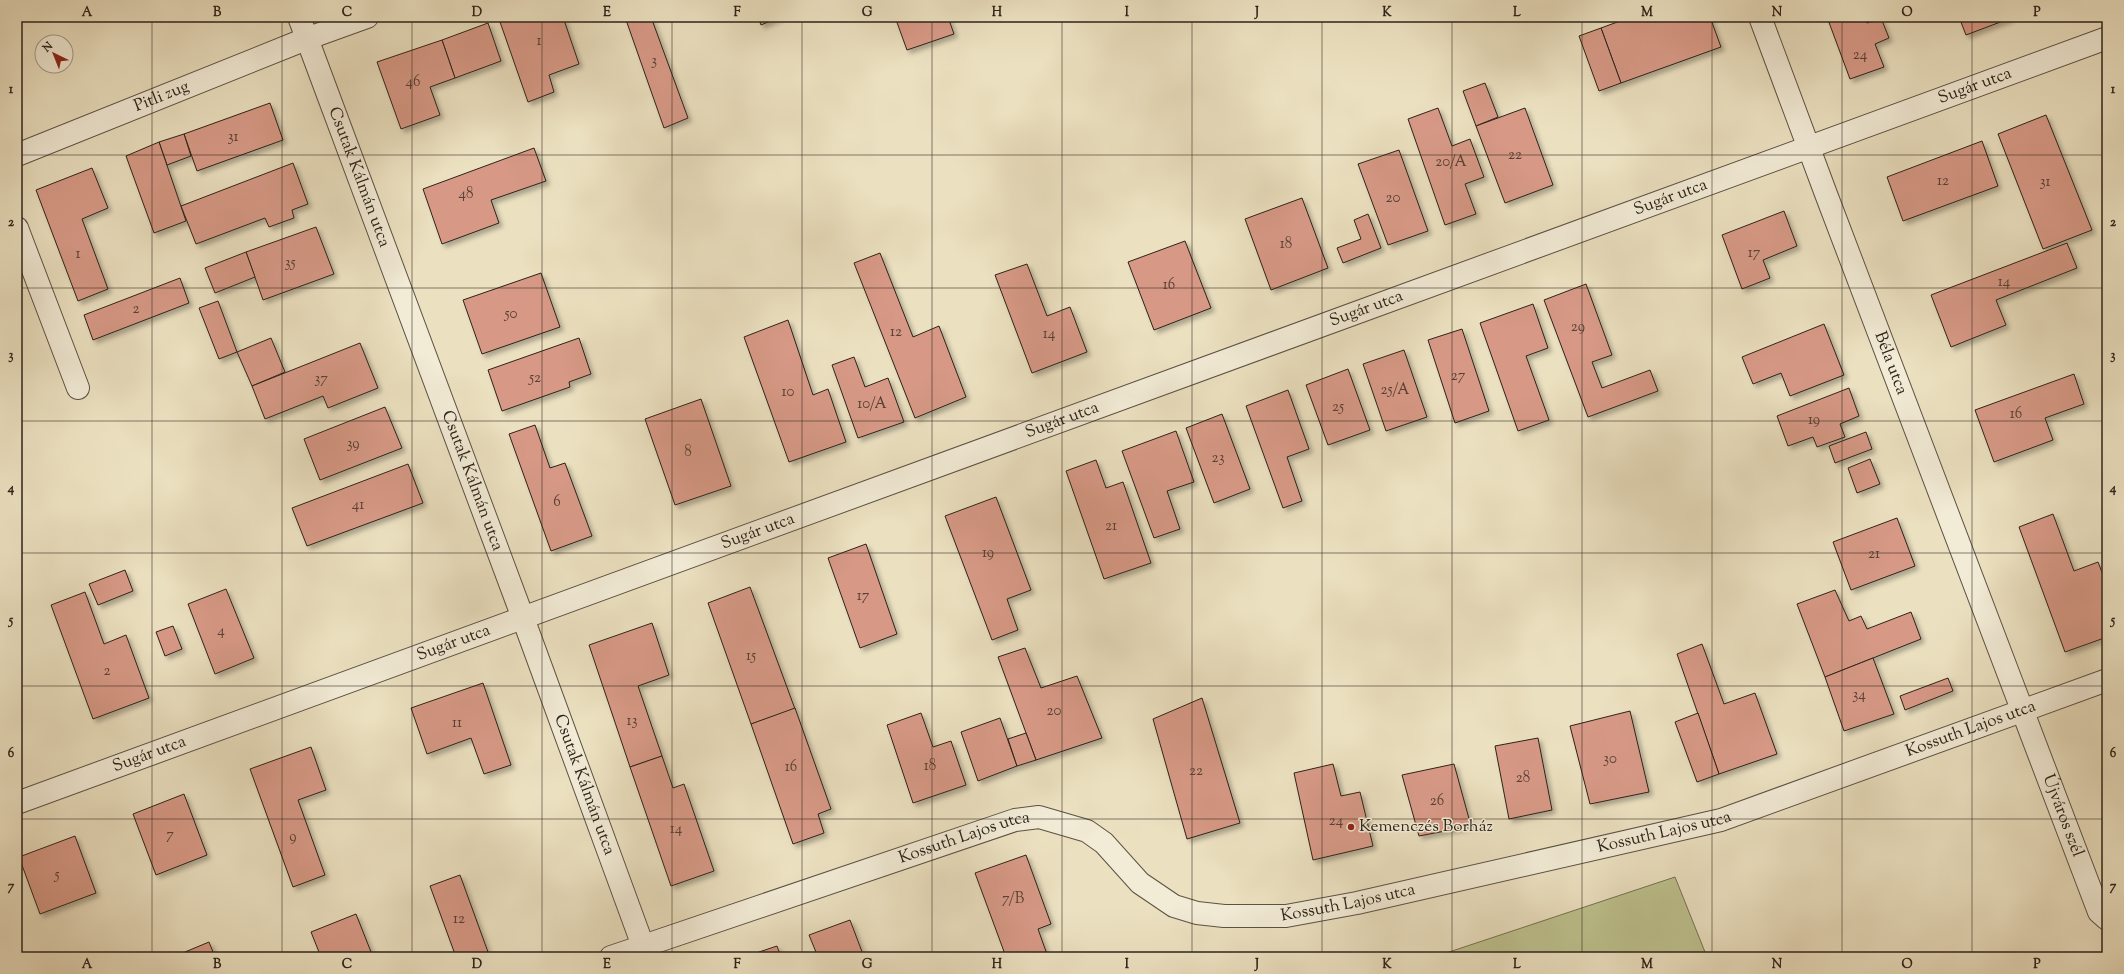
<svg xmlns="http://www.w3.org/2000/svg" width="2124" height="974" font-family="'Sorts Mill Goudy',serif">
<defs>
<filter id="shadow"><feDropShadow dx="3.5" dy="3.5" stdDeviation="2" flood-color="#0004"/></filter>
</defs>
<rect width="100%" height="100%" fill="#ebe0c0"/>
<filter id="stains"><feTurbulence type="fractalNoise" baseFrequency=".005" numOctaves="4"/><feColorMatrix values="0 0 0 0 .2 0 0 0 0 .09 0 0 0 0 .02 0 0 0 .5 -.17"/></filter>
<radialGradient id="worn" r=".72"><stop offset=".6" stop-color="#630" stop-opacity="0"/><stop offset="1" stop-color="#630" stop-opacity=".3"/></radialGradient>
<polygon fill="#bdc18e" stroke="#757254" points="1675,877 1707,957 1434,957"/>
<g fill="#d79986" stroke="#2d231a" filter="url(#shadow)">
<polygon points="503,17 563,17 579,64 549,75 554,92 528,102 499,19"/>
<polygon points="625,17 651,17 688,118 664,128"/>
<polygon points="758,17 780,17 761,25"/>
<polygon points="895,17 948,17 954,34 907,50"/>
<polygon points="1631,17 1710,17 1721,47 1621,83 1601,28"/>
<polygon points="1827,17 1864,17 1867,23 1881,18 1889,38 1875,44 1884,67 1850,79"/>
<polygon points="1959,17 2010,17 2011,18 1966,35"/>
<polygon points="488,23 501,61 455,78 442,40"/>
<polygon points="1601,28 1621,83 1599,91 1579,36"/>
<polygon points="442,40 455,78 430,87 440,115 401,129 377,62"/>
<polygon points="1485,83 1498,117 1476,126 1463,91"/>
<polygon points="270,103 283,140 197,171 184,134"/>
<polygon points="1438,108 1452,146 1470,139 1484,177 1465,184 1476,214 1445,225 1408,119"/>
<polygon points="1525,108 1553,185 1505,203 1476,126"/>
<polygon points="2046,115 2092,230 2043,249 1998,134"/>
<polygon points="184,134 191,156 167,165 159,142"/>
<polygon points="1982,141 1998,186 1903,221 1887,177"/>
<polygon points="159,142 186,221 154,233 126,156"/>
<polygon points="534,148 546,181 491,200 499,223 442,244 423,189"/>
<polygon points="1399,150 1428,231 1388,245 1358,164"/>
<polygon points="293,163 308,204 292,210 294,218 269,227 265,218 196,244 181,206"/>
<polygon points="92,168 108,208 82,219 108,289 78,301 36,190"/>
<polygon points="1302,198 1328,268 1271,290 1245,219"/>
<polygon points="1784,211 1797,246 1763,260 1770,278 1742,289 1722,235"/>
<polygon points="1368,214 1381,248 1343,263 1337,248 1361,239 1354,220"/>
<polygon points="316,227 334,274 263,300 246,252"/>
<polygon points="1185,241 1211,308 1154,330 1128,262"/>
<polygon points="2067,243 2077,268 1996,300 2006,325 1951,347 1931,295"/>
<polygon points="246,252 255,277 215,293 205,268"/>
<polygon points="880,253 913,337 939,326 966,397 915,418 854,263"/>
<polygon points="1027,264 1047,316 1070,307 1087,352 1032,373 995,275"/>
<polygon points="541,273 560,327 482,354 463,300"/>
<polygon points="180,278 189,303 93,340 84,315"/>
<polygon points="1586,284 1612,355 1592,362 1602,388 1650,370 1658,391 1588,417 1544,300"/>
<polygon points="218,301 237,352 219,359 199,308"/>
<polygon points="1533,304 1548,348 1526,356 1549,420 1518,431 1480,323"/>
<polygon points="788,320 813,395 828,389 846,442 789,462 744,337"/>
<polygon points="1824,324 1844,375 1790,396 1781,373 1753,384 1742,357"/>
<polygon points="1462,329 1489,411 1455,423 1428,340"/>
<polygon points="271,338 285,372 252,386 237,352"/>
<polygon points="579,338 591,374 569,382 570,387 502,411 488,370"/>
<polygon points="360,343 378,388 328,408 323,396 265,419 252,386"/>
<polygon points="1404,350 1427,417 1386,431 1363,364"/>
<polygon points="854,357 865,387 888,378 904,422 858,438 832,365"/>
<polygon points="1348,369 1370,430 1328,445 1306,385"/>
<polygon points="2074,374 2084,404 2045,418 2053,440 1994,462 1975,410"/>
<polygon points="1849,388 1859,416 1840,424 1845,437 1817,447 1813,437 1788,446 1777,416"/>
<polygon points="1288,390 1309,449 1287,457 1302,501 1283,508 1246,406"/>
<polygon points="701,399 731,486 675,505 645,419"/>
<polygon points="385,407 402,448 320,480 304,439"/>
<polygon points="1222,414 1250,489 1214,503 1186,428"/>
<polygon points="535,425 550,468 565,463 592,536 551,551 509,434"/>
<polygon points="1176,431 1194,482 1167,491 1180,529 1154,538 1122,451"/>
<polygon points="1866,432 1872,449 1835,463 1829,446"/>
<polygon points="1870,459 1880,484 1857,493 1848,468"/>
<polygon points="1096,460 1106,488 1123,482 1151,563 1104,579 1066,471"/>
<polygon points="408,464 423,503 307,546 292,508"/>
<polygon points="996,497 1031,590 1007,599 1018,630 992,640 945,516"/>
<polygon points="2053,514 2074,571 2098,562 2107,585 2107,637 2065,652 2019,527"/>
<polygon points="1897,518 1915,566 1851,590 1833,542"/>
<polygon points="866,544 897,634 860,648 828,558"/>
<polygon points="125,570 133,591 98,605 89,584"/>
<polygon points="750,587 795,709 751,724 708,603"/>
<polygon points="226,589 254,658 215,674 188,604"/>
<polygon points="1835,590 1849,621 1861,616 1867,629 1911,612 1921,639 1825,677 1797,604"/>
<polygon points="85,592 104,644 126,635 149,698 93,719 51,605"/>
<polygon points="652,623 669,675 638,686 662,756 630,767 589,645"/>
<polygon points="173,626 182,649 165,656 156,632"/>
<polygon points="1702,644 1724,704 1755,693 1777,754 1719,774 1677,654"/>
<polygon points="1025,648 1041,688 1077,676 1102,738 1036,760 998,657"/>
<polygon points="1873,658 1894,714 1844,731 1825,677"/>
<polygon points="1948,678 1953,691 1905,710 1900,696"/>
<polygon points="483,683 511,765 484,774 471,738 427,754 411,708"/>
<polygon points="1202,698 1240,823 1187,839 1153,719"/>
<polygon points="795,708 831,809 818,814 824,833 793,844 751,724"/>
<polygon points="1630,711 1649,792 1590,804 1570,726"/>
<polygon points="921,713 933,747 951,741 966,785 913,803 887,725"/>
<polygon points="1698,713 1719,774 1697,782 1675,722"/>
<polygon points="1000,718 1017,766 978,781 961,732"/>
<polygon points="1026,733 1036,760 1017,766 1008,739"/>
<polygon points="1538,738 1552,810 1509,819 1495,746"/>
<polygon points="311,747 326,790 298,800 325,875 293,887 250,769"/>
<polygon points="2107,747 2107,765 2102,749"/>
<polygon points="662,756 673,788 684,784 714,871 671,886 630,767"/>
<polygon points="1333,764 1341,796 1360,792 1373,846 1313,860 1294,773"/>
<polygon points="1454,764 1471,826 1419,836 1402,775"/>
<polygon points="184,794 207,855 156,875 133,814"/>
<polygon points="75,836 96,893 40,914 19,857"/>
<polygon points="1026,855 1051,924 1038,929 1048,957 1006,957 975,873"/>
<polygon points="460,875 488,952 475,957 456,957 430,886"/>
<polygon points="356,914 373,957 321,957 311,932"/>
<polygon points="850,920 864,957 818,957 809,935"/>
<polygon points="209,942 215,957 186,957 185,952"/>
<polygon points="777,946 781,957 744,957"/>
</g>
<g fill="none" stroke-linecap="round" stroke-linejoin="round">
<g stroke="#5c5244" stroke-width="24">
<g id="minor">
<path id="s1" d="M299,17L523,618L643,946"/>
<path id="s2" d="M1760,17L1826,194L2099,912L2107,919"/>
<path id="s3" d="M17,155L306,39L367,17"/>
<polyline points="17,228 78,388"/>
<path id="s4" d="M17,803L2107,38"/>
<path id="s5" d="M611,957L1015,820L1039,817L1087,831L1104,843L1140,883L1174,906L1197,913L1224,916H1286L1357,903L1721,820L2107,680"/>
</g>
</g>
<use href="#minor" stroke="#f2ebd6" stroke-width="22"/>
</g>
<path fill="none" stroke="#2d231a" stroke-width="1" stroke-opacity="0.55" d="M152,17V957M282,17V957M412,17V957M542,17V957M672,17V957M802,17V957M932,17V957M1062,17V957M1192,17V957M1322,17V957M1452,17V957M1582,17V957M1712,17V957M1842,17V957M1972,17V957M17,155H2107M17,288H2107M17,421H2107M17,553H2107M17,686H2107M17,819H2107"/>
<circle fill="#8f2418" stroke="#f2ebd6" stroke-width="1.5" cx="1351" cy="827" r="4"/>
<g text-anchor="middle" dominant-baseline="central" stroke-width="3" stroke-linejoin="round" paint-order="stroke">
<g font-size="15" fill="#584035">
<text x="539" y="41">1</text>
<text x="1860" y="55">24</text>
<text x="654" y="61">3</text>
<text x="413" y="82">46</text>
<text x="233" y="137">31</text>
<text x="1515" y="155">22</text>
<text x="1451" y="162">20/A</text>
<text x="1943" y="181">12</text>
<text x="2045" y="182">31</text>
<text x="466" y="194">48</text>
<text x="1393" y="198">20</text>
<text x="1286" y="244">18</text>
<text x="1754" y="253">17</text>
<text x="78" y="254">1</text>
<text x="290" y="263">35</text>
<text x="2004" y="282">14</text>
<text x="1169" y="285">16</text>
<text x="136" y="309">2</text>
<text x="511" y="314">50</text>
<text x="1578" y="327">29</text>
<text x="896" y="332">12</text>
<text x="1049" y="334">14</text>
<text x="1458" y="376">27</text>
<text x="535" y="378">52</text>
<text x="321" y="379">37</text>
<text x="1395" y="390">25/A</text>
<text x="788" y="392">10</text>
<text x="872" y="404">10/A</text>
<text x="1338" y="407">25</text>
<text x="2016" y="414">16</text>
<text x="1814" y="420">19</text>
<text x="353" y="444">39</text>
<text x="688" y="452">8</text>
<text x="1218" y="458">23</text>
<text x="557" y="502">6</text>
<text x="358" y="505">41</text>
<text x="1111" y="526">21</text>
<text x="988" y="553">19</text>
<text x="1874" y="554">21</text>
<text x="863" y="596">17</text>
<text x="221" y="631">4</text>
<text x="751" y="656">15</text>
<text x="107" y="671">2</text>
<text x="1859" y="695">34</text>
<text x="1054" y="711">20</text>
<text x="632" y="721">13</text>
<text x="457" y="723">11</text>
<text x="1610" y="759">30</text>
<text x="930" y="766">18</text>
<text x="791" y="767">16</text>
<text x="1196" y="771">22</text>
<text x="1523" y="778">28</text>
<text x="1437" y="801">26</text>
<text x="1336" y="821">24</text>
<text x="676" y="829">14</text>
<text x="170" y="835">7</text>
<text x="293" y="837">9</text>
<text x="57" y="875">5</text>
<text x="1013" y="899">7/B</text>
<text x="459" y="919">12</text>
</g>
<g font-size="17" fill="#2d231a" stroke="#f2ebd6">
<text stroke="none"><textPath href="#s4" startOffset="2085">Sugár utca</textPath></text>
<text stroke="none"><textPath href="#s3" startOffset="156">Pitli zug</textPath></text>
<text stroke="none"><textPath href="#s1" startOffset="171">Csutak Kálmán utca</textPath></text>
<text stroke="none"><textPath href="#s4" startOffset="1761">Sugár utca</textPath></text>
<text stroke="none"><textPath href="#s4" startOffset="1437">Sugár utca</textPath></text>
<text stroke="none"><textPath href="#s2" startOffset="370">Béla utca</textPath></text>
<text stroke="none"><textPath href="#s4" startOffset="1113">Sugár utca</textPath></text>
<text stroke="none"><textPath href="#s1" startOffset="495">Csutak Kálmán utca</textPath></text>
<text stroke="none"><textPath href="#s4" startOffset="789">Sugár utca</textPath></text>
<text stroke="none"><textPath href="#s4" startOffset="465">Sugár utca</textPath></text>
<text stroke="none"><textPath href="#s5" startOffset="1441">Kossuth Lajos utca</textPath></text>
<text stroke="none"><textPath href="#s4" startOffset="141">Sugár utca</textPath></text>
<text stroke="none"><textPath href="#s1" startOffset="819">Csutak Kálmán utca</textPath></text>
<text stroke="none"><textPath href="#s2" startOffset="854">Újváros szél</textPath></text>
<text stroke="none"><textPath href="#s5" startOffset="1117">Kossuth Lajos utca</textPath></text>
<text stroke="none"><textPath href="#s5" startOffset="373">Kossuth Lajos utca</textPath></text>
<text stroke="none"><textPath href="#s5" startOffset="793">Kossuth Lajos utca</textPath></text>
</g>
<g font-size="17" fill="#2d231a" stroke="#f2ebd6" text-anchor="start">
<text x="1359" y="827">Kemenczés Borház</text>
</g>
</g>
<rect width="2124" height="974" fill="none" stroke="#ebe0c0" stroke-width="44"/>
<g transform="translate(54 54) rotate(317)"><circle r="19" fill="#f2ebd6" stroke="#a39b8b"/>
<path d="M0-3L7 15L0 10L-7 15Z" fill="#8f2418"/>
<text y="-6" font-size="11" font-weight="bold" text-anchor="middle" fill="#2d231a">N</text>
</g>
<rect x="22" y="22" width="2080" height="930" fill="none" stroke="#2d231a" stroke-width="1.5"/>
<g font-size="13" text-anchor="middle" font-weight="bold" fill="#2d231a">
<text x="87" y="16">A</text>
<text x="217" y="16">B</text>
<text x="347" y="16">C</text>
<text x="477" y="16">D</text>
<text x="607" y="16">E</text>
<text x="737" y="16">F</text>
<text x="867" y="16">G</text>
<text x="997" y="16">H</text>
<text x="1127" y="16">I</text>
<text x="1257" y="16">J</text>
<text x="1387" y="16">K</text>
<text x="1517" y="16">L</text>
<text x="1647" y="16">M</text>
<text x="1777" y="16">N</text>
<text x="1907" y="16">O</text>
<text x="2037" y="16">P</text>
<text x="11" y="93">1</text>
<text x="2113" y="93">1</text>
<text x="11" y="226">2</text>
<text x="2113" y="226">2</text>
<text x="11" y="359">3</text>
<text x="2113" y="359">3</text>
<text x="11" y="492">4</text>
<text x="2113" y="492">4</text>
<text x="11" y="624">5</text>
<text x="2113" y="624">5</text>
<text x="11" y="757">6</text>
<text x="2113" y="757">6</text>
<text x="11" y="890">7</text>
<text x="2113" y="890">7</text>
<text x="87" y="968">A</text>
<text x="217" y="968">B</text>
<text x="347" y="968">C</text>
<text x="477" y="968">D</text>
<text x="607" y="968">E</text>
<text x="737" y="968">F</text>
<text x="867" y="968">G</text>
<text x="997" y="968">H</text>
<text x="1127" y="968">I</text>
<text x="1257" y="968">J</text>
<text x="1387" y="968">K</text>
<text x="1517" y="968">L</text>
<text x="1647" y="968">M</text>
<text x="1777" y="968">N</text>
<text x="1907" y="968">O</text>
<text x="2037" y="968">P</text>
</g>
<rect width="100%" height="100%" filter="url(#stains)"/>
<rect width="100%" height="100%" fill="url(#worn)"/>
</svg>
